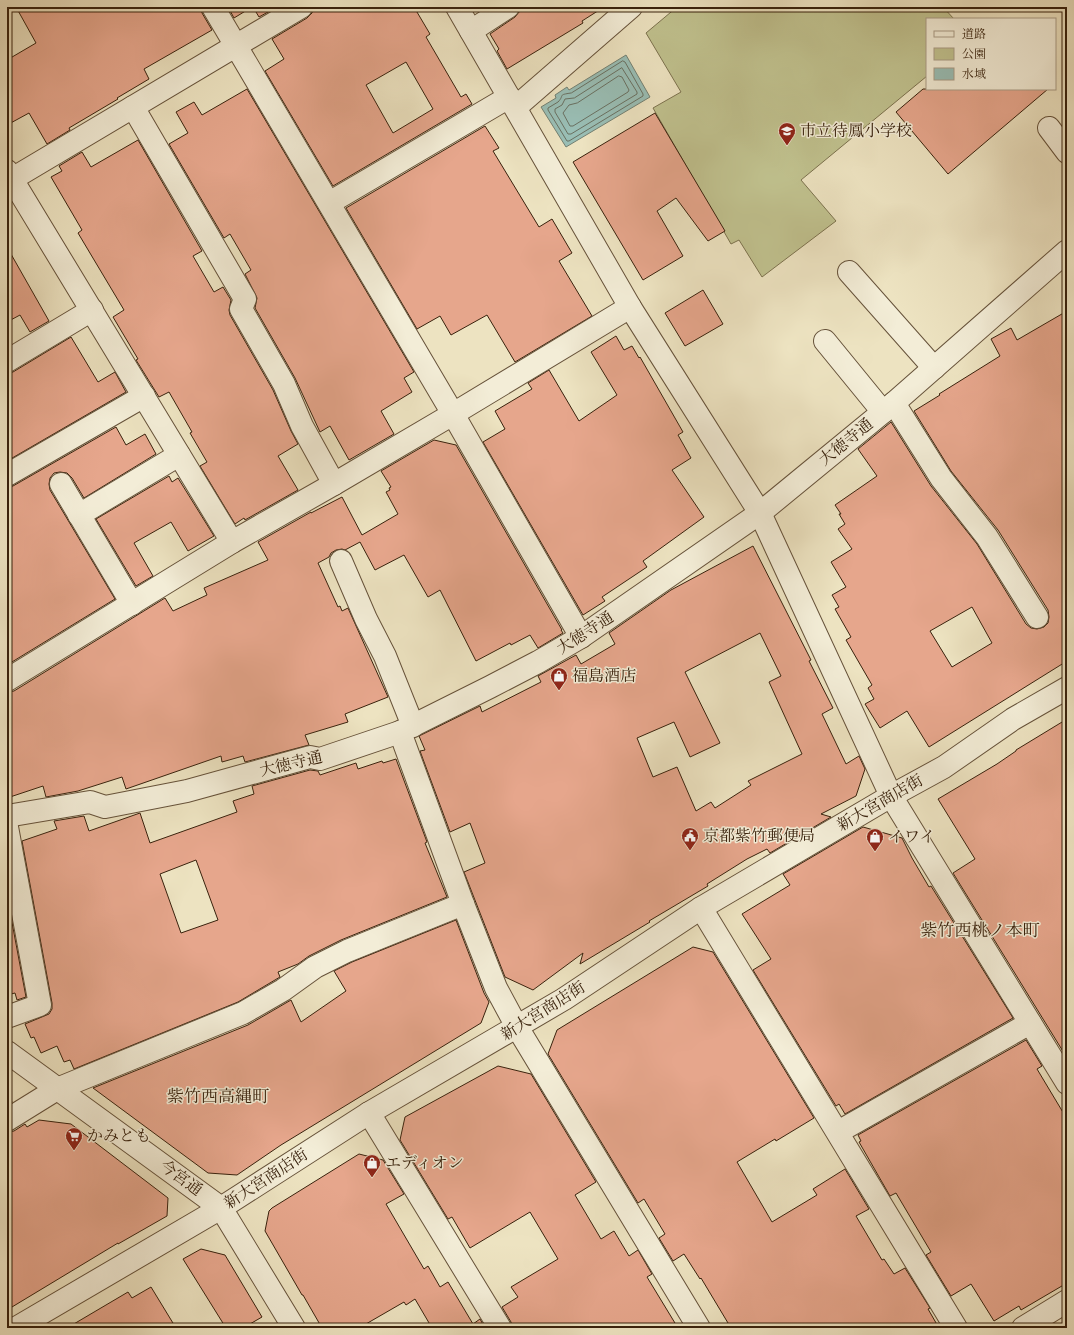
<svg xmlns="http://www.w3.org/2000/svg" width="1074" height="1335" font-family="Alegreya,'Noto Serif JP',serif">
<rect width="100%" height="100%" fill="#ede3c1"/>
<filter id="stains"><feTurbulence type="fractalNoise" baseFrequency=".005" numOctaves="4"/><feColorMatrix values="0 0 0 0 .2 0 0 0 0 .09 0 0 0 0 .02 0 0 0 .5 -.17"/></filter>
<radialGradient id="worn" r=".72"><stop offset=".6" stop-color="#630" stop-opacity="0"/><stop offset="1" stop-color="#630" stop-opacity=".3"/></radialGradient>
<polygon fill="#c0c18e" stroke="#7c724e" points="677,7 943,7 954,19 927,19 927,76 801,180 836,221 762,277 739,240 731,244 653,108 681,92 646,33"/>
<polygon fill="#99beb5" stroke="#738072" points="626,55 650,97 566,147 541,107 556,98 555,95 567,87 569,90"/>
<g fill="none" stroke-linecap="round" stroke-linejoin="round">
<g stroke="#697061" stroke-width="1">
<path d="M623,61L625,62L643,94V96L569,141H567L548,110V108C551,106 555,104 558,102C565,95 557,95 571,93Z"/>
<polygon points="622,68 637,92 637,94 571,134 568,134 555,112 555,109 562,105 565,99 574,98"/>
<polygon points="619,76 622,77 629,90 628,92 573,126 570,126 563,113 569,105 577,103"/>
</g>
</g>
<g fill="#e6a68c" stroke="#39220d" fill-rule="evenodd">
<polygon points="16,7 201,7 202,13 212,30 144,69 149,79 117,98 118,99 69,128 70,130 47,144 29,113 7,125 7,60 36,43"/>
<polygon points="228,7 252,7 234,18"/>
<polygon points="253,7 277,7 259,17"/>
<path d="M313,7H414L430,34L426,37L461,97L466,94L472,104L333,186L265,71L284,59L272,39L307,18L312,13ZM406,62L433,109L393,133L366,85Z"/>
<polygon points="527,7 604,7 582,21 583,23 507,69 497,51 499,49 490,34 515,17 519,12"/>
<polygon points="247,89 414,372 404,378 412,392 381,411 394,434 349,460 330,426 320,432 295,378 255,308 257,298 245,274 251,270 230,234 224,238 169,144 188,133 176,112 194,102 202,115"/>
<polygon points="923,89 1048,89 948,174 896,112"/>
<polygon points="655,113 725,231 708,241 676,198 657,211 683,256 643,280 573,162"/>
<polygon points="485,126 499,148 493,151 539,227 552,219 572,253 559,261 592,316 515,362 487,315 451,335 440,316 417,329 346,208"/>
<polygon points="138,140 202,251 193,256 214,292 223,287 231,300 229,310 230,315 273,390 291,431 298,444 278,456 298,490 245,520 244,518 235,524 200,466 207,462 190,433 192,432 169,392 159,397 136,360 138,359 113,317 124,310 78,233 82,230 51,177 62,171 59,166 82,152 91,167"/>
<polygon points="7,247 49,321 30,332 20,315 7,322"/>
<polygon points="703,290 723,324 685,346 665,313"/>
<path d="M1067,311V661L929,747L907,711L880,728L865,704L874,699L868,688L872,685L846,640L851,637L835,609L839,607L832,595L846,587L831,562L852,549L838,529L845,524L839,514H841L835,505L877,476L858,449L891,422L931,486L977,544L1026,624L1031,628L1037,629L1044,627L1048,623L1049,617L1048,610L998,530L951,471L914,411L940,395L939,394L1000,356L991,339L1011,328L1017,340ZM972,607L992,643L952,667L930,631Z"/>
<polygon points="616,336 624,350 632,346 639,358 640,357 683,432 678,435 691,458 672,470 704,517 643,561 647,567 602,597 605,601 583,615 483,442 505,429 495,411 532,389 528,383 549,370 579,421 617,395 591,352"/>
<polygon points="71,337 98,382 115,372 126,392 7,461 7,373 13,372"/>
<polygon points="116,427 126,445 145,434 156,454 84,498 72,478 67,473 60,472 54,473 50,478 49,484 50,490 115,599 7,665 7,487 13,486"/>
<polygon points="434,440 456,445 562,630 561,630 563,633 538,648 530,635 511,645 510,643 476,661 440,590 428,597 404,555 375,570 360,542 345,550 342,549 336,550 331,553 329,557 318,563 338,607 340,606 342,611 348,608 388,697 345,714 348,722 305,735 309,745 245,762 243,756 222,762 221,756 126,789 122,777 78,791 46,797 43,786 7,798 7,692 14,691 165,598 173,611 207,595 204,588 268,560 258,542 311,512 311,513 342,497 362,535 398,514 386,492 390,490 389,488 391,487 381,471"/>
<polygon points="169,476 172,482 178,478 214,536 188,551 171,522 134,543 153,576 136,586 96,519"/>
<path d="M753,546L811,660L809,661L833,708L822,714L846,764L859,756L865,769L856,796L821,814L831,817L770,853L767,849L747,859L707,884L708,886L649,921L650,922L580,964L583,953L533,990L505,977L464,872L485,863L470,823L450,832L420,751L425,750L419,736L480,706L482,712L541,682L538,676L576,655L581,664L615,644L609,633L671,590ZM760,633L781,676L769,682L802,754L748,781L751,785L715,808L711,802L696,811L677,767L653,777L637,738L674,722L690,757L720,743L685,672Z"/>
<polygon points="1067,719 1067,1051 1064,1053 953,873 975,859 938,799 997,764 1016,751 1016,750"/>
<path d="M396,759L427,842L425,843L447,897L341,940L309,956L298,964L278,972L280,977L238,1002L74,1069L70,1060L64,1062L57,1046L41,1053L34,1037L31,1038L25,1024L49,1014L52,1009V1003L22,841L57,829L54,821L84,816L89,831L140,813L150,843L237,812L233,801L254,794L252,786L310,770L318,771L320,775L356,763L358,769L382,761L383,763ZM196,860L218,920L181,933L160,874Z"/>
<polygon points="863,827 902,838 912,858 929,887 931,886 1013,1018 845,1114 839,1104 836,1106 753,970 771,959 742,914 790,885 783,874"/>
<polygon points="7,896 26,997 17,1000 15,993 7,995"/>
<polygon points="456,920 484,993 489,1002 481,1023 281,1145 237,1175 208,1173 93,1088 248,1025 291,1000 301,1022 346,991 334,971 352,962"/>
<polygon points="693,947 713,952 814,1118 776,1141 775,1139 737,1162 772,1222 817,1195 813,1189 845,1169 869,1209 856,1216 882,1260 884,1259 894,1274 905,1268 930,1308 928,1309 939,1328 731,1328 701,1278 700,1279 684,1254 673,1261 659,1238 665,1234 644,1199 638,1203 548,1054 557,1030"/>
<polygon points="1026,1040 1042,1066 1037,1069 1067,1119 1067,1283 1021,1310 1019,1306 994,1321 971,1284 951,1296 926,1255 931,1252 896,1193 890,1196 859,1142 861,1141 858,1135"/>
<polygon points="498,1066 531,1074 596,1182 575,1195 601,1239 614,1231 629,1256 638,1250 652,1274 647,1277 678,1328 512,1328 511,1322 502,1307 518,1297 511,1287 558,1259 530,1212 470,1248 452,1217 448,1219 400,1140 405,1117"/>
<polygon points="7,1093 12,1102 7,1105"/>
<polygon points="39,1120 71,1124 168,1198 167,1216 118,1244 118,1243 7,1310 7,1132 14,1131 25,1124 27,1127"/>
<polygon points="359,1154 383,1160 404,1194 386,1204 424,1269 428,1266 440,1287 448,1282 473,1324 480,1319 485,1328 432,1328 415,1299 406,1305 404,1302 359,1328 322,1328 303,1295 302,1295 265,1231 269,1211 272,1208"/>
<polygon points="201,1249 225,1255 262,1317 243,1328 226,1328 183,1259"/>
<polygon points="151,1287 176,1328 67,1328 128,1292 132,1298"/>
</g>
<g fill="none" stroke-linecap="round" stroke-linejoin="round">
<g stroke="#66523a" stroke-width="24">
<g id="minor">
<polyline points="213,7 453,414 581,637"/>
<polyline points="457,7 630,307 760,513 891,796 1067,1083"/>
<polyline points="471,31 508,7"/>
<polyline points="133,107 245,299 241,309 284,384 302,426 334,484"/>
<polyline points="516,107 631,7"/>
<polyline points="1049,128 1067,152"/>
<polyline points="7,171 232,542"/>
<polyline points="7,182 301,7"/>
<polyline points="329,203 509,97"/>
<polyline points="849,272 934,368"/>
<polyline points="825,341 883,412"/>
<polyline points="7,361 92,310"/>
<polyline points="894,403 941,478 987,537 1037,617"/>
<polyline points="7,475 144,396"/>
<polyline points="61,484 132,604"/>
<polyline points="79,515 179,455"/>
<polyline points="341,561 366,619 385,656 413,726"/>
<polyline points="7,680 232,542 334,484 453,414 630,307"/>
<polyline points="400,732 463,904 496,988 517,1027 699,1328"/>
<polyline points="7,816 90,802 105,807 187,791 310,757 320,759 400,732 490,687 538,662 581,637 760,513 894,403 1067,251"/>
<polyline points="7,827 40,1005 7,1017"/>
<polyline points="701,908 956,1328"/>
<polyline points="7,1052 221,1208 294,1328"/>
<polyline points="369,1113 500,1328"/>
<polyline points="7,1120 57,1089 243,1013 283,990 315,967 347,951 463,904"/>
<polyline points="838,1132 1030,1023"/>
<polyline points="16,1328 221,1208 369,1113 564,999 701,908 891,796 944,767 1013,719 1067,688"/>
<polyline points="1023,1328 1067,1301"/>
</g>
</g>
<use href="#minor" stroke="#f3edd7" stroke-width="22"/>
</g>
<defs>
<g id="school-pin" transform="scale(0.9)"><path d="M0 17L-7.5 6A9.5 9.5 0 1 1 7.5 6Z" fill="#8f2418" stroke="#f3edd7"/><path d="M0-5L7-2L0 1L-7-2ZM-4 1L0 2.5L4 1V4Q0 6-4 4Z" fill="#fff"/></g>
<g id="shop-pin" transform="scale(0.9)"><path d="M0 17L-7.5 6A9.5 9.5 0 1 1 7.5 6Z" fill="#8f2418" stroke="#f3edd7"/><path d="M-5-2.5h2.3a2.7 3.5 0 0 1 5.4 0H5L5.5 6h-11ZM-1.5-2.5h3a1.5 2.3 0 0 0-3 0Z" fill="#fff"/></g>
<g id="civic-pin" transform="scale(0.9)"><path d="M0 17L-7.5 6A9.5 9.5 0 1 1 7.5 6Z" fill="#8f2418" stroke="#f3edd7"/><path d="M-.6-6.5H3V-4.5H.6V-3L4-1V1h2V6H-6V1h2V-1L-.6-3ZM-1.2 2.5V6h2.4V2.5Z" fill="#fff"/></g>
<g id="supermarket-pin" transform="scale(0.9)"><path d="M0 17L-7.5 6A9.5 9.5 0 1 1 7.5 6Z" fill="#8f2418" stroke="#f3edd7"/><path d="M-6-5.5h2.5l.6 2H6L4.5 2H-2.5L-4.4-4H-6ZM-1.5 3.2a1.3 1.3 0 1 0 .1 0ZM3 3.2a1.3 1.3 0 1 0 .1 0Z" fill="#fff"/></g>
</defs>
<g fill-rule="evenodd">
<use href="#school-pin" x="787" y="131"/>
<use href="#shop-pin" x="559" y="676"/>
<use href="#civic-pin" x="690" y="836"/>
<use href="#shop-pin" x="875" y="837"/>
<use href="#supermarket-pin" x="74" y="1136"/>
<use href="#shop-pin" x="372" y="1163"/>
</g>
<g text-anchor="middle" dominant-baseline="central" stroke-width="3" stroke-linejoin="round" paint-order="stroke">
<g font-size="16" fill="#39220d" stroke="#f3edd7" text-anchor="start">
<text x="800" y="131">市立待鳳小学校</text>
<text x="572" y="676">福島酒店</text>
<text x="703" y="836">京都紫竹郵便局</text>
<text x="888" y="837">イワイ</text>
<text x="87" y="1136">かみとも</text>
<text x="385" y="1163">エディオン</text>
</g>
<g font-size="16" fill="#39220d" stroke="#f3edd7">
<text transform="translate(846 442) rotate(-39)">大徳寺通</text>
<text transform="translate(585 633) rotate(-33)">大徳寺通</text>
<text transform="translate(291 764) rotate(-13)">大徳寺通</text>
<text transform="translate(880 803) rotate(-30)">新大宮商店街</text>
<text transform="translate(543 1011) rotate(-32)">新大宮商店街</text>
<text transform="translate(181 1178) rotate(36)">今宮通</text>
<text transform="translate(266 1179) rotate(-33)">新大宮商店街</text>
</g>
<g font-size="17" fill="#39220d" stroke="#f3edd7">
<text x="980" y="930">紫竹西桃ノ本町</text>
<text x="218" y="1096">紫竹西高縄町</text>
</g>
</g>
<rect width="1074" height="1335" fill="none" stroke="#ede3c1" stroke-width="24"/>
<rect x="8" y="8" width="1058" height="1319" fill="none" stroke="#39220d" stroke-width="2"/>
<rect x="12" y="12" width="1050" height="1311" fill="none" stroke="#39220d"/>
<rect x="926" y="18" width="130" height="72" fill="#f3edd7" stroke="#a99c86"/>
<rect x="934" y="31" width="20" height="6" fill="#f3edd7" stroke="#a99c86"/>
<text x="962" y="38" font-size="12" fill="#39220d">道路</text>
<rect x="934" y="48" width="20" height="12" fill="#c0c18e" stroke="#a99c86"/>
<text x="962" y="58" font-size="12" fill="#39220d">公園</text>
<rect x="934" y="68" width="20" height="12" fill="#99beb5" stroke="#a99c86"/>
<text x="962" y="78" font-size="12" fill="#39220d">水域</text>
<rect width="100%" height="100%" filter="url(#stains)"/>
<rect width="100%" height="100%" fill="url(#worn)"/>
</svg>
